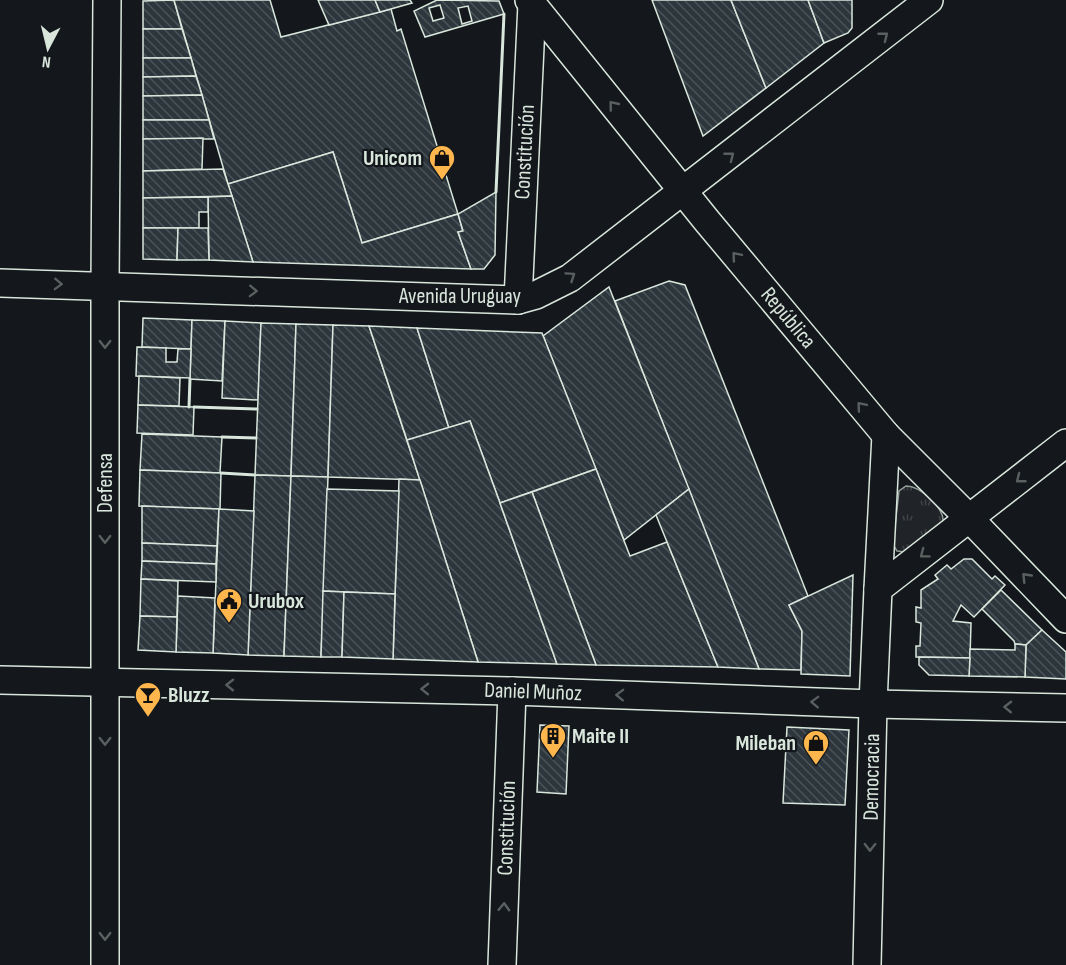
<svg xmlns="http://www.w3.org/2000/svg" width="1066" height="965" font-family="'Sofia Sans Condensed',sans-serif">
<defs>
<pattern id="grass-tufts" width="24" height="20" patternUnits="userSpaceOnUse" patternTransform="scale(1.5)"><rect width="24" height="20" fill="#202428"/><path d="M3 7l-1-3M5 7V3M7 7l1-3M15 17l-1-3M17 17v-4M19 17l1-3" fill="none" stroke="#404447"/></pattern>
<pattern id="building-back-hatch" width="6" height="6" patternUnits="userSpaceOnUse" patternTransform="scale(1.5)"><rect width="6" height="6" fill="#2c363c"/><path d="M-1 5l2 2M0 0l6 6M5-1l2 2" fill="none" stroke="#4a5358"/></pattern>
</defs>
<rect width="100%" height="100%" fill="#14181c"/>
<path fill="url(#grass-tufts)" stroke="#939e99" stroke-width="1.5" d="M906,486C920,486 944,507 943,522L905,552L897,551L893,544L899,491Z"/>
<g fill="url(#building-back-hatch)" stroke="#d8e6dc" stroke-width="1.5" fill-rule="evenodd">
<polygon points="174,0 182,29 143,29 143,1"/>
<polygon points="174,0 270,0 281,37 391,9 397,31 401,29 458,214 362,243 333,152 228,184"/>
<polygon points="318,0 375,0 380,12 329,25"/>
<polygon points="375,0 410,0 412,3 380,12"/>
<path d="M437,0L499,1L504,14L425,37L414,11ZM440,5L444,18L433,21L429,8ZM468,6L472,21L462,24L458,8Z"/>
<polygon points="652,0 731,0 766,88 703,136"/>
<polygon points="731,0 808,0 824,43 766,88"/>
<polygon points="808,0 852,0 852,28 848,33 824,43"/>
<polygon points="143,29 182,29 191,58 143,58"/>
<polygon points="143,58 191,58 196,76 143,77"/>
<polygon points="196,76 202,95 143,96 143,77"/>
<polygon points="202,95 209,120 143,120 143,96"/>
<polygon points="143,120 209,120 214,139 143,139"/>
<polygon points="203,138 202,169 143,171 143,139"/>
<polygon points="333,152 362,243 458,214 463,231 458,232 471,269 253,262 228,184"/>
<polygon points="223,169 232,196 143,198 143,171"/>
<polygon points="496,192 495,255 484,269 471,269 458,232 463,231 458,214"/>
<polygon points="232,196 253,262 209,260 208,197"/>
<polygon points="208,197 208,212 199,212 199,228 143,228 143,198"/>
<polygon points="143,228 178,228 177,260 143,259"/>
<polygon points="178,228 208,228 209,260 177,260"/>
<polygon points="669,281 685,285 808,596 789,605 802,631 801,670 759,669 615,301"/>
<polygon points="609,287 689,489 624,540 543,336"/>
<polygon points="143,318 192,320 191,349 142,347"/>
<polygon points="192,320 225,321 222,381 190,379"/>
<polygon points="225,321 261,323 258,400 222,398"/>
<polygon points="261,323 296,324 291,476 255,475"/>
<polygon points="296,324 333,325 328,477 291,476"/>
<polygon points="333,325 369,326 420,480 328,477"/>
<polygon points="369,326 417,328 449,428 407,440"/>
<polygon points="417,328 542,333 596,469 500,503 470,421 449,428"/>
<polygon points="137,347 166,348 166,362 177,362 178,349 191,349 190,378 136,376"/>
<polygon points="139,376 180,378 179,406 138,405"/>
<polygon points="138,405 194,407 193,435 137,433"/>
<polygon points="470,421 500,503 557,664 478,662 407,440"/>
<polygon points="142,434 222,437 220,473 140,470"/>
<polygon points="596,469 630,556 667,542 718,667 596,665 532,492"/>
<polygon points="140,470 221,473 220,509 139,506"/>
<polygon points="255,475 291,476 284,656 248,655"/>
<polygon points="291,476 328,477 321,657 284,656"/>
<polygon points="399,479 420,480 478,662 393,659"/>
<polygon points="327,489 399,491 395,594 323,591"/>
<polygon points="689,489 759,669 718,667 656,515"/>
<polygon points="532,492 596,665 557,664 500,503"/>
<polygon points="142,506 219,509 217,546 142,543"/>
<polygon points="219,509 254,511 248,655 213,653"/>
<polygon points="142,543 217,546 216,564 142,561"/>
<polygon points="964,559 972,559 992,579 995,576 1005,585 974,617 961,605 953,621 971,623 970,658 916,657 916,646 920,646 921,623 916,622 916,607 921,608 921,590 938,579 935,575 947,565 951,569"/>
<polygon points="142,561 216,564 216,582 141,579"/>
<polygon points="853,575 850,676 801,674 802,631 789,605"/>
<polygon points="141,579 178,581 177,617 140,616"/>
<polygon points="1001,590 1042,630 1026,645 1015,644 1014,641 982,609"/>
<polygon points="323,591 344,592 342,657 321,657"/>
<polygon points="344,592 395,594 393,659 342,657"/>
<polygon points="178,596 215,598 213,653 176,652"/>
<polygon points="140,616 177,617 176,652 138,650"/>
<polygon points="1042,630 1066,652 1066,679 1025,677 1026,645"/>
<polygon points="1015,644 1026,645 1025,677 969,676 970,649 1015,650"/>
<polygon points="919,657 970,658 969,676 929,675 919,665"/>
<polygon points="540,725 569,726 566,794 537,792"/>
<polygon points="787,727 849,730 845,805 783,803"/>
</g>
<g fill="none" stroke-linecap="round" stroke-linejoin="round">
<g stroke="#d8e6dc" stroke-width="30">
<g id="minor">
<polyline points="529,0 707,221 886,435 970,519 1066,619"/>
<polyline points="0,283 518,300 536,295 570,278 929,0"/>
<polyline points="518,300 532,4"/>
<polyline points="878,589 886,435"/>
<polyline points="0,680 512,691 873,704 1066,708"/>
<polyline points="105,965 105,286 107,0"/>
<polyline points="502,965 512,691"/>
<polyline points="867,965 873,704 878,589 1066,443"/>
</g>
</g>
<use href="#minor" stroke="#14181c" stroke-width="27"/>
<g stroke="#d8e6dc" stroke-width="3">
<polyline points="496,192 504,14"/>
<polyline points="189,407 190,379"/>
<polyline points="194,407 257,409"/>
<polyline points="222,437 256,438"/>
<polyline points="221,473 255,475"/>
</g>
</g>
<defs><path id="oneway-chevron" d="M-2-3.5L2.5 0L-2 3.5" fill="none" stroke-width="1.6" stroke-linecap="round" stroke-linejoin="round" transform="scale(1.5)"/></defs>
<g stroke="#59605f">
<use href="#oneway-chevron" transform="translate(884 36) rotate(-38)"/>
<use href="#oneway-chevron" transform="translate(613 105) rotate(-129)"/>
<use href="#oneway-chevron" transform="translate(730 156) rotate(-38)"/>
<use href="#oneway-chevron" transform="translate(736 256) rotate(-130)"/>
<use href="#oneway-chevron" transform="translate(571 276) rotate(-34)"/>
<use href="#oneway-chevron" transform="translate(58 284) rotate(2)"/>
<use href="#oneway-chevron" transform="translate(253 291) rotate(2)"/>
<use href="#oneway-chevron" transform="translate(105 344) rotate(90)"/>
<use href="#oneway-chevron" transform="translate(861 406) rotate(-130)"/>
<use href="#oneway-chevron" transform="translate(1020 479) rotate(142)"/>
<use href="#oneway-chevron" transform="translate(105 539) rotate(90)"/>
<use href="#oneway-chevron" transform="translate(924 554) rotate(143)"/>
<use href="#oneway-chevron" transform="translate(1026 577) rotate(-134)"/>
<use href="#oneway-chevron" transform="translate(230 685) rotate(-179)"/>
<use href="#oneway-chevron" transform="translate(425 689) rotate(-179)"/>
<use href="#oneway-chevron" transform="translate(620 695) rotate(-178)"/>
<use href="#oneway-chevron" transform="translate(815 702) rotate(-178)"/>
<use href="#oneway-chevron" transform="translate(1008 707) rotate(-179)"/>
<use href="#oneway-chevron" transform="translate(105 741) rotate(90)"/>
<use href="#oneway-chevron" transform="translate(870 847) rotate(91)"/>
<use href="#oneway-chevron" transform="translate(504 907) rotate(-88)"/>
<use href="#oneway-chevron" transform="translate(105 936) rotate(90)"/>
</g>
<defs>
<g id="shop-pin" transform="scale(1.35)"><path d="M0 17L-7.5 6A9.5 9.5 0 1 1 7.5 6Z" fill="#ffb74d" stroke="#14181c"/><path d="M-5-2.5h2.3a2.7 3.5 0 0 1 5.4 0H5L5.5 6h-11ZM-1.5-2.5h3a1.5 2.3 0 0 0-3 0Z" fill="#111"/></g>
<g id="civic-pin" transform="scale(1.35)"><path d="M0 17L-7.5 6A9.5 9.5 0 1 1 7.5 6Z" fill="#ffb74d" stroke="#14181c"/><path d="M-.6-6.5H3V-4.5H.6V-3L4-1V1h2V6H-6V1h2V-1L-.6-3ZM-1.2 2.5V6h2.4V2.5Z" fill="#111"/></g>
<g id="bar-pin" transform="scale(1.35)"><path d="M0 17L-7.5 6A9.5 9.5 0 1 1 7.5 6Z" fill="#ffb74d" stroke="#14181c"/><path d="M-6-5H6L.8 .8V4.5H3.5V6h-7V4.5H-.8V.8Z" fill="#111"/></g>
<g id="building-pin" transform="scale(1.35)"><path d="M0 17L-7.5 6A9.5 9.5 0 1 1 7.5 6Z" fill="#ffb74d" stroke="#14181c"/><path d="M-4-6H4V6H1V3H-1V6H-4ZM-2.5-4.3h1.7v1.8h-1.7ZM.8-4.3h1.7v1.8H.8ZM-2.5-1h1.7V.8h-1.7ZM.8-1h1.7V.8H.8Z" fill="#111"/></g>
</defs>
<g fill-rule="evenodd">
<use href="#shop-pin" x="442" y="158"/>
<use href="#civic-pin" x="229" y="601"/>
<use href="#bar-pin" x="148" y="695"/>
<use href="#building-pin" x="553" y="736"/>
<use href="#shop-pin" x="816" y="743"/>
</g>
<g text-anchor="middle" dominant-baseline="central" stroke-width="4.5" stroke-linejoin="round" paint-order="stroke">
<g font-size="22" fill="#d8e6dc" stroke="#14181c">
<text transform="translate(525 152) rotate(-87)">Constitución</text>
<text x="460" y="296">Avenida Uruguay</text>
<text transform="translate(788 318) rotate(50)">República</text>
<text transform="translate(105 483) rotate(-90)">Defensa</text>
<text transform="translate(533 692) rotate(2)">Daniel Muñoz</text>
<text transform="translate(872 777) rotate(-89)">Democracia</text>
<text transform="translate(507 828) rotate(-88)">Constitución</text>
</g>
<g font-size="22" font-weight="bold" fill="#d8e6dc" stroke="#14181c" text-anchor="start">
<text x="422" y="158" text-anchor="end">Unicom</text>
<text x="248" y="601">Urubox</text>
<text x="168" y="695">Bluzz</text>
<text x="572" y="736">Maite II</text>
<text x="796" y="743" text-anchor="end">Mileban</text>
</g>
</g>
<g transform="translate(48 48) rotate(187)" stroke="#14181c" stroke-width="4.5" paint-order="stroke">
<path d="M0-4.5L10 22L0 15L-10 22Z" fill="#d8e6dc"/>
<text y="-9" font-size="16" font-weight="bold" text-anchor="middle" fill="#d8e6dc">N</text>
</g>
</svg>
